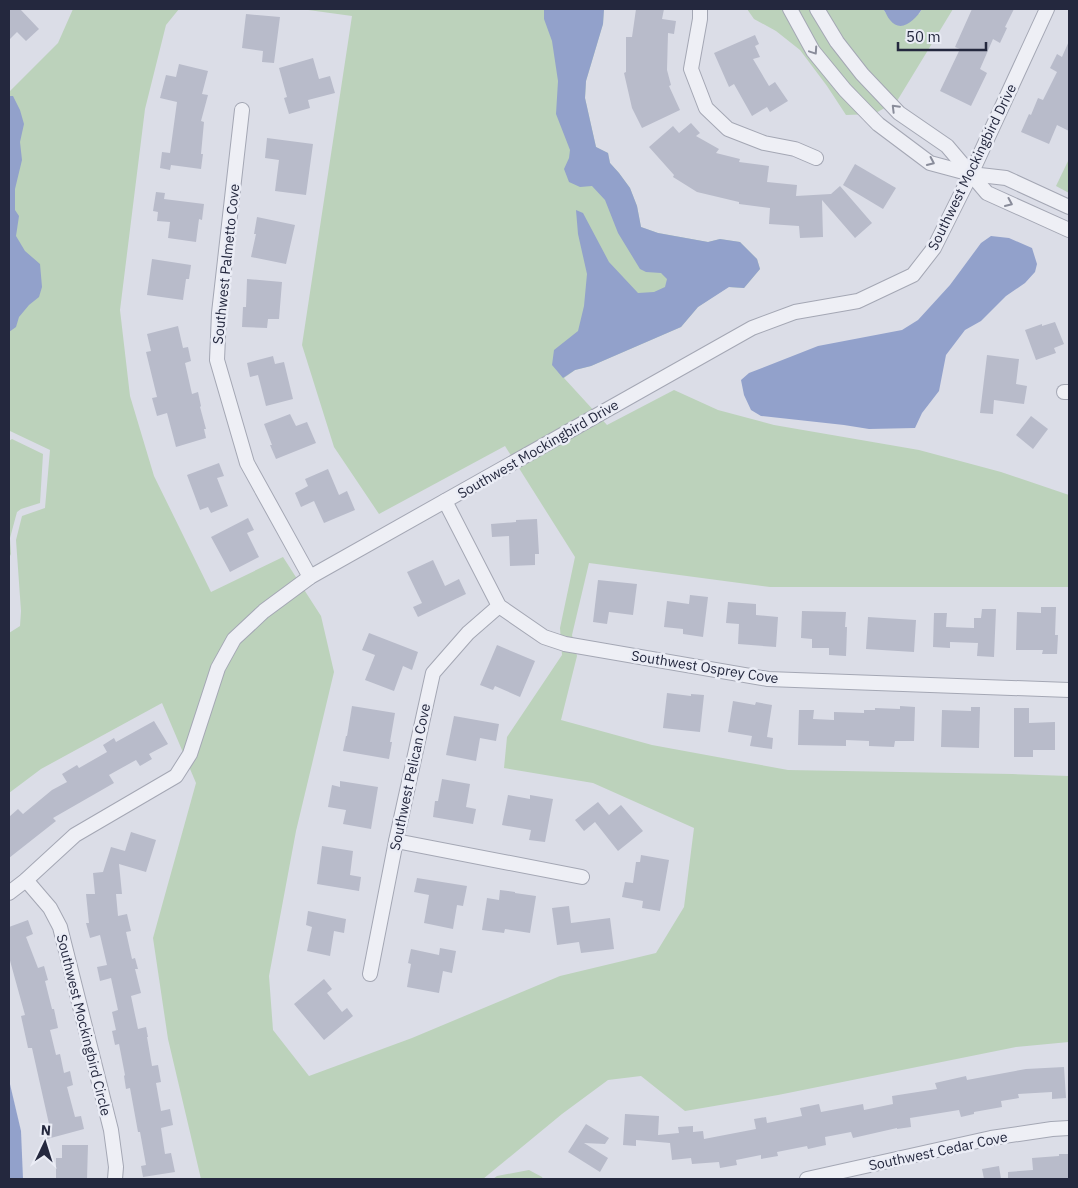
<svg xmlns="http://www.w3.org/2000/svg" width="1078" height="1188" font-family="'IBM Plex Sans',sans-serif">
<rect width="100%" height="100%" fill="#dbdde7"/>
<g fill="#bcd2bb">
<polygon points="73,9 179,9 166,25 145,109 120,310 130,396 154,476 211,592 283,557 321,616 334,672 296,831 269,976 273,1030 309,1076 412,1038 560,976 656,953 684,907 694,828 593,783 504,768 507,737 562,655 560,628 575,557 505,446 379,514 334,447 302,345 352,16 301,9 604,9 603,24 586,81 585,98 596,147 608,153 610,163 619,173 630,188 637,206 641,227 658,233 708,242 720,239 740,242 757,259 760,269 744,288 728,287 698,307 681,327 591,366 575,370 564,378 607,425 674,390 718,410 774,425 919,450 1001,472 1069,495 1069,587 770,587 589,563 572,635 577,656 561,720 652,745 788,770 1012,774 1069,776 1069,1042 1016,1047 778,1095 685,1111 641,1076 608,1080 562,1114 483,1179 201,1179 168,1039 153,938 196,783 162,703 41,769 9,793 9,633 20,626 21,611 16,540 22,516 45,508 50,450 10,431 9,405 9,92 58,43"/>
<polygon points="747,9 883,9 886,13 919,14 922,9 953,9 897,101 874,114 846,115 827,86 800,50 776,31 754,19"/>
<polygon points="1069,159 1069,193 1056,186"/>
<polygon points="12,439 43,454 40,503 21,509 17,512 10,538 11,554 9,558 9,441"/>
<polygon points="529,1170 542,1177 543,1179 493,1179 497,1176"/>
</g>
<g fill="#92a1cb">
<polygon points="544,9 604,9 603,24 586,81 585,98 596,147 608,153 610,163 619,173 630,188 637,206 641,227 658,233 708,242 720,239 740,242 757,259 760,269 744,288 729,287 698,307 681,327 591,366 575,370 563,378 552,365 554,350 578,331 584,306 587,274 578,234 576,210 583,213 609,262 638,293 654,292 665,287 667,279 661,273 646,272 640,269 618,233 605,200 592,186 580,187 569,182 564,169 569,158 570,150 556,114 558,81 552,41 544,19"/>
<path d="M883,9H922C915,20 901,34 890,20C887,17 886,12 883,9Z"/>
<polygon points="9,96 13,96 20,110 24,124 20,142 22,160 15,189 15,210 19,216 16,236 25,251 40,264 42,287 39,297 29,305 19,317 16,327 9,332"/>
<polygon points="991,236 1009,238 1032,248 1037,264 1035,272 1025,283 1006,296 981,321 965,330 946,355 939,391 922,413 915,428 869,429 844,425 761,416 751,410 744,395 741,380 749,373 818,346 902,330 918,320 950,285 981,243"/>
<polygon points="9,1080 21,1131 23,1179 9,1179"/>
</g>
<g fill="#b8bbca">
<polygon points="9,9 20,9 39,29 26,41 17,32 9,40"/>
<polygon points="636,9 664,9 662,19 676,21 674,34 668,33 667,70 671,85 669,86 680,110 642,128 632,108 624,73 626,72 626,37 632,37"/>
<polygon points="972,9 1014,9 1005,27 1007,28 1000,43 993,39 980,69 987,73 971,106 940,91 960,49 955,47"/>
<polygon points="246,14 280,17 274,63 262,62 263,51 242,48"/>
<polygon points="755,35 759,44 755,46 760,57 753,59 769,86 775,82 788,101 770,112 767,107 752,116 734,84 729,87 714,53"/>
<polygon points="1069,41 1069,131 1057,125 1049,144 1021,132 1029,114 1031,115 1038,98 1043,100 1057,72 1050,68 1057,54 1062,57"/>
<polygon points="313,58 319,79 330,76 335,93 308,100 310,108 289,114 284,98 287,97 279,68"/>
<polygon points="179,64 208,71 202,94 208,95 201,121 204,122 201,154 203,154 201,169 171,165 170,170 160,168 162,152 170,153 177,102 160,98 166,75 176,77"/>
<polygon points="691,123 700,133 696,136 719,149 716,153 740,159 739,162 769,166 767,182 797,185 796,196 831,194 840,186 872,223 855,238 822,200 823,237 800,238 799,226 769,224 770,208 739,204 739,202 697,192 673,177 674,175 649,147 673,126 679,133"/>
<polygon points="267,138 313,144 306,195 275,191 279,160 265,158"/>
<polygon points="855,164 896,188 883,209 843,185"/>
<polygon points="156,192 165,193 164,199 204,204 202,220 199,219 196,242 168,238 170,222 157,221 158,212 153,211"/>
<polygon points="257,217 295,225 286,264 251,257 256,234 254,234"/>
<polygon points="152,259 191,265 189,279 186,279 183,300 147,295"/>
<polygon points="247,279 282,282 279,319 268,319 267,328 242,327 243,307 246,307"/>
<polygon points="1055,322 1064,344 1054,348 1056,353 1036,360 1025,330 1042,324 1042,326"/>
<polygon points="178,326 183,348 188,347 191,361 185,363 192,394 198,392 201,406 200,407 206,429 204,429 206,438 176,447 167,413 157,416 152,398 157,397 146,352 151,351 147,334"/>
<polygon points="987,355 1019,359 1016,384 1027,386 1024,404 994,400 993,414 980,413"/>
<polygon points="273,356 275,364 284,362 293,399 266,406 258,375 250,377 247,363"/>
<polygon points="290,414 296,426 307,422 316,443 276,459 270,445 272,445 264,424"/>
<polygon points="1031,416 1048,429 1033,449 1016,435"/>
<polygon points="219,463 224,476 217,478 228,506 211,513 208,507 200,510 187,475"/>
<polygon points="328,469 339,495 347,491 355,510 324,523 314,501 301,507 295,493 308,486 305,479"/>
<polygon points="248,518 254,530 247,533 259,557 230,572 211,537"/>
<polygon points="537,519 539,554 535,554 535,565 510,566 509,536 492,537 491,524 516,522 516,520"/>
<polygon points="433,560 445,586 459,579 466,594 418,617 413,607 422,603 407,572"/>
<polygon points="598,580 637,584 633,615 609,612 607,624 593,622"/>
<polygon points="690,595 708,597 703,637 683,634 683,629 664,627 667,601 689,604"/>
<polygon points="728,602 756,604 756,615 778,617 776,647 738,644 739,624 726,623"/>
<polygon points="1041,607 1056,607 1055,635 1058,635 1057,654 1042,654 1043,650 1016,650 1017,612 1041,613"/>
<polygon points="982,609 996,609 994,657 977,656 978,643 950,642 950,648 933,647 934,613 947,613 946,627 974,628 974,618 981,618"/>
<polygon points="802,611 846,612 845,627 847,627 846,656 829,655 829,648 812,648 812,639 801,638"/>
<polygon points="868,617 916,620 914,652 866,649"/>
<polygon points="369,633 418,652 412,670 403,666 394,691 365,680 375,655 362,650"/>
<polygon points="497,645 535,661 520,697 495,686 493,690 480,685"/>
<polygon points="667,693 691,696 691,694 704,695 700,732 663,728"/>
<polygon points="733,701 755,705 756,702 772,705 767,737 773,738 772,749 750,746 752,736 728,732"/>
<polygon points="352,706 395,713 390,742 392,742 389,759 343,751 346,736 347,736"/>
<polygon points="900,706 915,707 914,741 895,741 894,747 869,746 869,741 846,740 846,746 798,745 799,710 814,710 813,719 834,720 834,712 864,713 864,710 875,710 875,708 900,709"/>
<polygon points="971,707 980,707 979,748 941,747 942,710 971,711"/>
<polygon points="1014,708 1029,708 1029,723 1055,722 1055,750 1033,750 1033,757 1014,757"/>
<polygon points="454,716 499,724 496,741 480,738 476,761 446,755"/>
<polygon points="154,721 168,744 149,754 152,759 140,766 136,760 109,775 114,783 53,818 56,821 9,858 9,817 18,809 23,814 52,790 67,782 62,774 77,765 79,768 107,752 103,745 114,738 116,742"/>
<polygon points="442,779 470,784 466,807 476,809 473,824 433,817 435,801 438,801"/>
<polygon points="340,781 378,787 371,829 343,824 346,810 328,807 332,785 340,787"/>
<polygon points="508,795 530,799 530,795 553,799 545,842 529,840 531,830 502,825"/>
<polygon points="598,802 609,815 621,805 643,831 618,851 595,822 584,831 575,820"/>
<polygon points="131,832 156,840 146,872 119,864 122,894 116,894 118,916 127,914 131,931 126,932 132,959 135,958 138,969 135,969 141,993 131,996 138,1029 146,1027 148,1037 147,1037 152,1066 158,1065 161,1082 156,1083 161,1111 170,1109 173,1125 161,1128 165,1154 171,1153 175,1172 143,1177 141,1166 146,1165 140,1132 138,1132 130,1088 126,1089 124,1076 125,1075 119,1044 115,1045 112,1031 116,1030 112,1012 118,1010 111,978 100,981 97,967 107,965 100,935 90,938 86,923 89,923 86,894 95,894 93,873 103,872 111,847 125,851"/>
<polygon points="322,846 353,851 350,875 361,877 359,891 317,884"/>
<polygon points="641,855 669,860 660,911 642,908 643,901 622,897 625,882 633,883 636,862 640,862"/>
<polygon points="417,878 467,886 463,906 457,905 453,929 424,923 429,895 414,892"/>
<polygon points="500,890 515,892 515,893 536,896 530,933 505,929 504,933 482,930 487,898 499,900"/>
<polygon points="569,906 571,923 610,918 614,949 581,953 579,942 557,945 552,908"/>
<polygon points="308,911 346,919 344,933 334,931 330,956 307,951 312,927 306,925"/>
<polygon points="28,920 33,934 26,937 38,968 44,966 48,980 45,981 52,1009 54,1009 58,1028 50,1030 56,1055 60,1054 64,1073 70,1071 73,1085 67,1087 75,1117 81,1116 84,1129 47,1139 43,1125 49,1124 32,1048 28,1048 21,1016 25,1015 9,957 9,927"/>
<polygon points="440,948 456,951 452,973 443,971 439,993 407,987 411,964 408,963 411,949 439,955"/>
<polygon points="324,979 332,989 327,993 342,1012 347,1008 353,1016 324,1040 294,1004"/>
<polygon points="1064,1067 1066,1098 1052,1099 1052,1092 1018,1094 1019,1098 1001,1101 1002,1107 974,1112 974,1114 961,1117 959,1110 910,1118 911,1127 897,1129 897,1128 853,1138 851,1132 825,1137 826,1145 808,1149 807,1146 777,1152 778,1156 761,1159 761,1155 736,1160 737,1165 720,1168 719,1162 692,1164 691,1158 672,1160 670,1143 636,1140 636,1146 623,1145 625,1114 659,1116 658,1135 679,1133 678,1127 693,1126 693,1132 703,1131 704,1139 756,1129 754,1119 766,1117 767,1123 802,1116 800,1108 819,1104 821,1112 863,1104 864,1110 893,1104 892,1096 937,1089 935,1083 966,1076 967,1080 1026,1069"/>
<polygon points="586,1124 609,1138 605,1144 584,1143 608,1158 600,1172 568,1152"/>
<polygon points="62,1145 88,1145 87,1179 56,1178 56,1158 62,1158"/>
<polygon points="1059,1154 1069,1154 1069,1179 1008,1179 1008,1172 1033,1170 1032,1158 1059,1156"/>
<polygon points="999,1166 1001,1179 984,1179 982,1169"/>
</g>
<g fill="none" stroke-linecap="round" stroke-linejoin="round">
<g stroke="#a4a7b4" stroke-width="16">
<g id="minor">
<polyline points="700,9 700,19 691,69 706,108 728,129 764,143 795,149 816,158"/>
<polyline points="790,9 813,51 845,90 878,124 930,163 971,174 1006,178 1069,207"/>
<polyline points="817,9 837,42 862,74 899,113 947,146 987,193 1069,230"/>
<polyline points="242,110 219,313 217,360 247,463 310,577"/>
<polyline points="1064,392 1069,392"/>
<polyline points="445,501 499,606 544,637 565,644 768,679 1069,690"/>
<polyline points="396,841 582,877"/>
<polyline points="26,880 50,908 60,927 111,1130 116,1167 115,1179"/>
<polyline points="9,893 26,880 75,835 176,776 190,754 218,668 234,639 264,611 310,577 752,328 795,312 858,301 913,275 934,248 971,174 1047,9"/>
<polyline points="370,974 396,841 433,673 468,633 499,606"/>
<polyline points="807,1179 991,1138 1052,1129 1069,1128"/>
</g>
</g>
<use href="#minor" stroke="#eeeff5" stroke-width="14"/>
</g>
<defs><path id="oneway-chevron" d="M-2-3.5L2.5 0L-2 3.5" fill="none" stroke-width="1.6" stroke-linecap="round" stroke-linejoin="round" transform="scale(1.25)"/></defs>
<g stroke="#898c9a">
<use href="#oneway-chevron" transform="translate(814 51) rotate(56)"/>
<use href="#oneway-chevron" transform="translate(895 108) rotate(-135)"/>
<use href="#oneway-chevron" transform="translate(931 162) rotate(25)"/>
<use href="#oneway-chevron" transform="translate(1009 203) rotate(24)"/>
</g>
<g text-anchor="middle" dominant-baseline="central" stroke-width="5" stroke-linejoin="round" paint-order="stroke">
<g font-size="14" fill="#24283e" stroke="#eaecf5">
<text transform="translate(972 167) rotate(-64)">Southwest Mockingbird Drive</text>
<text transform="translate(226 264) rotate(-84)">Southwest Palmetto Cove</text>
<text transform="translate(538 449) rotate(-30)">Southwest Mockingbird Drive</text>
<text transform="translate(705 667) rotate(9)">Southwest Osprey Cove</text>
<text transform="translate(410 777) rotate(-78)">Southwest Pelican Cove</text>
<text transform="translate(84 1025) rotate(76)">Southwest Mockingbird Circle</text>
<text transform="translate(938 1151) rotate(-12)">Southwest Cedar Cove</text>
</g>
</g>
<rect width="1078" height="1188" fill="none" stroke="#24283e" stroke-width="20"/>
<g transform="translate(45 1143) rotate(4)" stroke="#eaecf5" stroke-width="4" paint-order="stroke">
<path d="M0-4L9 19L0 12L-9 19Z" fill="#24283e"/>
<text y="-8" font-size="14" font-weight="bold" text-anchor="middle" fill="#24283e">N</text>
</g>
<path d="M898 42v8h88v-8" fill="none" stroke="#24283e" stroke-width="2.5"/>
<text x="906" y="42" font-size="15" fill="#24283e" stroke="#eaecf5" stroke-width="4" paint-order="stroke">50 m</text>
</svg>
